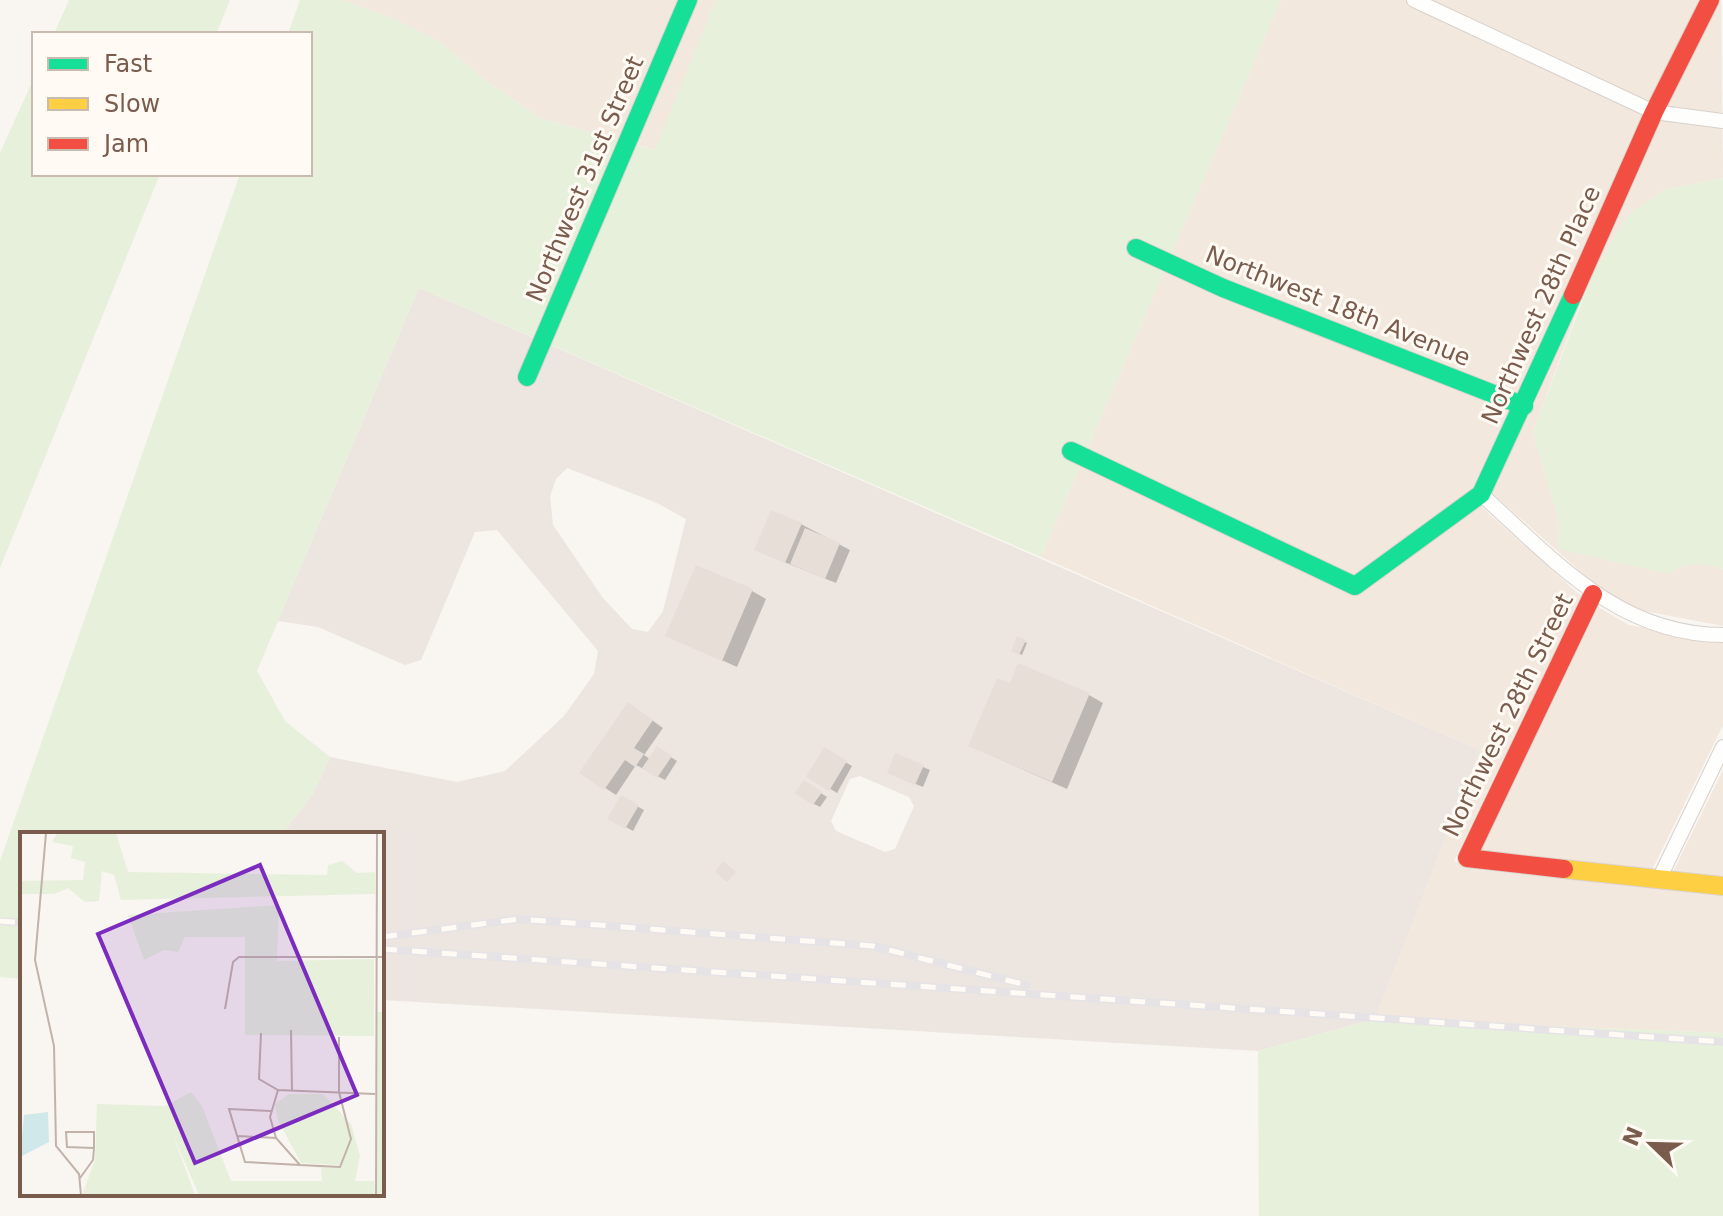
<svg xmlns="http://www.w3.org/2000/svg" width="1723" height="1216" font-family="'DejaVu Sans',sans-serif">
<rect width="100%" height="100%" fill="#f9f5f0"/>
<g fill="#f2e8de">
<polygon points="342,0 716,0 656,150 542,119 485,80 440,42 392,18"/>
<polygon points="1281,0 1699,0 1472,489 1475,501 1581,596 1454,861 1472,869 1723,895 1723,1033 1375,1019 1480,750 1041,557"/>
<polygon points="1721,0 1723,178 1664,190 1626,217 1593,273 1663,116"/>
<polygon points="1580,304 1533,432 1557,515 1559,548 1681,566 1702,563 1723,569 1723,626 1634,609 1598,587 1492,493"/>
<polygon points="1598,607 1629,625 1723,643 1723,725 1652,870 1481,851"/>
<polygon points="1723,770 1723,878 1673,872"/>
</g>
<path fill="#ede5e0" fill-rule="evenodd" d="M419,288L1480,750L1375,1019L1258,1051L382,1000V834H282L314,792L330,757L457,782L505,771L564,716L594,674L598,651L497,530L475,532L421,660L405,665L318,627L278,621ZM567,468L657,503L686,519L663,611L648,632L632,629L603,598L553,525L550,496L556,479ZM860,776L909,797L914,806L895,849L885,852L836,831L831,821L850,779Z"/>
<g fill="#e7f0db">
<polygon points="69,0 230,0 216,34 54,34"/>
<polygon points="300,0 342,0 392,18 440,42 485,80 542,119 655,150 716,0 1281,0 1041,557 419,288 257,671 285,721 330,757 314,792 282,834 22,834 22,979 0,977 0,861 240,174 310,174 310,34 288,34"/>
<polygon points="34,78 34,174 160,174 0,568 0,153"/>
<path d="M1723,178V569C1702,563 1688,561 1669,574L1559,549L1557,515L1533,432L1593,273L1626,217L1664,190Z"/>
<polygon points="1375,1019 1723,1033 1723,1216 1259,1216 1258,1051"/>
</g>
<g fill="#0003">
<polygon points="801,524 850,550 836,583 767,555"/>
<polygon points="752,591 766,599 737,667 668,636"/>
<polygon points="1019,639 1027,643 1022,655 1014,651"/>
<polygon points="1011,686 1089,695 1103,703 1067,789 970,746"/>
<polygon points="639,711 663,728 644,755 650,759 657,748 677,761 665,780 636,765 616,795 582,773"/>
<polygon points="825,750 852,766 837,793 809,776"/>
<polygon points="923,767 930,770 923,787 896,776"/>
<polygon points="811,787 827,797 820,807 814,804"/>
<polygon points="622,798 644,810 633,831 610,818"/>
</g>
<g fill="#e6ded7">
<polygon points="771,510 802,523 785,563 754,550"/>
<polygon points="805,528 840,543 825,579 790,564"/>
<polygon points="696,565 753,589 722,661 665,636"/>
<polygon points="1017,636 1026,640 1019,655 1011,651"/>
<polygon points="1018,663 1090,693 1052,782 968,746 997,678 1010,683"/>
<polygon points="628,702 653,720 634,748 644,754 635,767 625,760 604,790 579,773"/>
<polygon points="657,746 672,756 657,778 642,768"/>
<polygon points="824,747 847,761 829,791 806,777"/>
<polygon points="895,753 924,765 915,785 887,773"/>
<polygon points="804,780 822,792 813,805 795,793"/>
<polygon points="621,795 639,805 625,829 607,819"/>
<polygon points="723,861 736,872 727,882 715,872"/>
</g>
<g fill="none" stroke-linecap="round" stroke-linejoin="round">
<g stroke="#d7d1cb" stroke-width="16">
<g id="street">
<polyline points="1414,0 1654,112 1723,121"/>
<path d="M1481,494C1553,559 1618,635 1723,635"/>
<polyline points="1659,879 1723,747"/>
</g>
</g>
<g stroke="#d9d2cb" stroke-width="20">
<g id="fast">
<polyline points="1136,248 1223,288 1524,406"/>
<polyline points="527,377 688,0"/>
<polyline points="1071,451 1355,586 1481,494 1573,295"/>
</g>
</g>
<g stroke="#d9d2cb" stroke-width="20">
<polyline id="slow" points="1564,869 1723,886"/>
</g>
<g stroke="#d9d2cb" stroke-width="20">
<g id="jam">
<polyline points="1573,295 1654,112 1710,0"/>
<polyline points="1564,869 1467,858 1593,594"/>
</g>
</g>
<use href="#street" stroke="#fefefd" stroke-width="14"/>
<use href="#fast" stroke="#16e098" stroke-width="18"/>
<use href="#slow" stroke="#ffcf43" stroke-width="18"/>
<use href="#jam" stroke="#f24e42" stroke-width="18"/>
<g stroke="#e6e3e7" stroke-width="8">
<g id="rail">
<polyline points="0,921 22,923"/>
<polyline points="382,937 519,919 873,946 1026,985"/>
<polyline points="382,949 1723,1042"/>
</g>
</g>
<use href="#rail" stroke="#fffaf3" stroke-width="5" stroke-dasharray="15" stroke-linecap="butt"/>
</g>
<g text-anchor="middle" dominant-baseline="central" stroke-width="6" stroke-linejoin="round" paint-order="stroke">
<g font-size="24" fill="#7a5c4d" stroke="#fffaf3">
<text transform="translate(585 179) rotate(-67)">Northwest 31st Street</text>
<text transform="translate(1541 305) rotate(-66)">Northwest 28th Place</text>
<text transform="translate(1338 306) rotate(22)">Northwest 18th Avenue</text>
<text transform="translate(1508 715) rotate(-64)">Northwest 28th Street</text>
</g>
</g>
<g transform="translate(20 832)">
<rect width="364" height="364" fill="#f9f5f0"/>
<path d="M37,1H96L108,40L307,43L308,33L322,29L337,41L355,40V62L101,68L94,43L82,39L79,69L65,70L48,56L34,62H0V49L63,48L65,30L51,26L53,14L32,10ZM259,73L257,129L354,127V204L225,203V105H165L158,120L144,118L124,128L108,83ZM356,180H364V363H357ZM171,260L182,274L211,349H302L301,336L293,335L321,336L324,327L319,333L281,331L258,288L255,272L269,262H303L331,292L340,324L335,349H354L355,363H179L153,303L175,363H62L75,328L77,272L145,274Z" fill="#e7f0db"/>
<path d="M28,280L29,310L0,325L4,283Z" fill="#d0e8ea"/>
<path fill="none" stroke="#c2b3aa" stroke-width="2" d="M26,1L15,128L34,214L36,314L59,342L61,363M205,177L213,130L219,125H364M271,198L272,259M241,201L239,247L258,258L355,262M258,258L250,285L256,306L280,333L320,335L331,307L319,260V205M251,279L209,277L225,330L280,333M217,304L256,306M60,346L73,328L74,316V300H46L47,315L74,316M356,363L357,1"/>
<path fill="#7b2cbf" fill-opacity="0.15" stroke="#7b2cbf" stroke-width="4" d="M240,33L337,263L175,331L78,102Z"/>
<rect width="364" height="364" fill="none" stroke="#7a5c4d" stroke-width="4"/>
</g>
<rect x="32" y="32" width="280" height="144" fill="#fffaf3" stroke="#cabbb1" stroke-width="2"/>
<rect x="48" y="58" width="40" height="12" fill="#16e098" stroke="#cabbb1" stroke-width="2"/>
<text x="104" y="72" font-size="24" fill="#7a5c4d">Fast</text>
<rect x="48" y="98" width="40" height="12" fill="#ffcf43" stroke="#cabbb1" stroke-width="2"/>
<text x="104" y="112" font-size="24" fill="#7a5c4d">Slow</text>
<rect x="48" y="138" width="40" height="12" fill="#f24e42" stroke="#cabbb1" stroke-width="2"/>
<text x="104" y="152" font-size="24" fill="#7a5c4d">Jam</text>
<g transform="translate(1651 1144) rotate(293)" stroke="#fffaf3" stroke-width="6" paint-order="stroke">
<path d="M0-6L14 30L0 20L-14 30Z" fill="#7a5c4d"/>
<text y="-12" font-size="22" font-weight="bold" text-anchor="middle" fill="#7a5c4d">N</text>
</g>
</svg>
